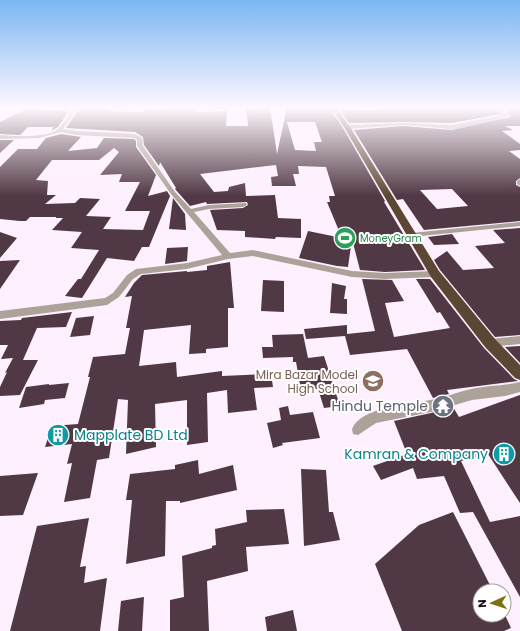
<svg xmlns="http://www.w3.org/2000/svg" width="520" height="631" font-family="Poppins,sans-serif">
<rect width="100%" height="100%" fill="#fef0fe"/>
<g fill="none" stroke-linecap="round" stroke-linejoin="round">
<path fill="#76bbff" fill-rule="evenodd" d="M492,107H499L506,114L505,119C491,123 454,135 443,127L446,125H464L501,117V115Z"/>
</g>
<g fill="#513845" fill-rule="evenodd">
<path d="M85,107H110L107,110H112L110,111L143,112L146,109L162,110L165,107L198,108L195,112L227,111L226,126H248L246,107H270L277,154L287,107H329L343,128L385,201L384,202L425,270L385,272L360,270L352,239L348,267L337,266L299,258L308,231L342,238L327,202H330L329,196H335L326,167L298,166L299,174H293L296,186H272L271,177L278,176L276,165L200,174L214,192L228,191L229,187L245,183L246,196L275,195L278,218L301,219V238L276,237L275,239L245,237V231L217,230L210,210L243,208L248,205L247,202L207,204L206,202L190,206L175,189L176,188L160,162L159,166L144,145L143,137L135,132L66,128L77,112ZM287,122H315L322,142H314L316,151L295,150Z"/>
<polygon points="375,107 495,107 501,114 452,123 403,122 349,123 340,110 377,110"/>
<path d="M503,107H520V126H505L513,130L502,131L520,144V150L509,151L520,159V178L516,181V185L520,187V221L424,230L403,199L397,200L354,130L403,126L452,130L511,117ZM452,189L468,206L437,209L420,190Z"/>
<polygon points="26,109 69,111 58,127 51,131 54,127 28,127 20,135 0,134 0,122"/>
<path d="M61,134L81,137L68,151L97,148L104,138L134,139L136,141V147L156,175L148,196L167,191L170,196L149,247H142L134,261L107,258L82,298L65,296L78,279H81L99,250L71,248L82,232L52,230L63,218H56V217H30L26,221H20L0,219V167L18,149H37L46,138ZM114,148L119,152L100,175L122,174L119,182H140L125,211H150L143,230L103,229L111,217L86,216L100,199L80,198L75,203L45,204L56,195H47L48,181L36,180L52,160H99Z"/>
<polygon points="0,140 14,140 0,153"/>
<polygon points="173,198 185,214 186,230 169,229"/>
<polygon points="520,228 520,335 495,337 440,270 434,260 447,251 463,270 494,268 475,246 505,243 493,230"/>
<polygon points="0,232 17,238 0,258"/>
<polygon points="452,234 459,244 434,245 428,237"/>
<polygon points="188,247 187,261 165,264 167,248"/>
<polygon points="20,260 0,289 0,261"/>
<polygon points="230,262 234,308 228,308 228,347 206,349 206,353 189,354 191,325 144,330 139,366 176,362 177,377 222,371 222,376 271,374 273,387 254,388 257,410 228,413 227,390 207,393 208,442 187,445 187,400 155,404 156,447 126,454 128,400 118,399 109,458 97,460 90,498 64,502 72,463 67,464 72,444 45,447 52,426 78,424 90,377 88,377 93,357 125,354 130,328 126,328 132,296 125,297 134,283 142,275 187,271 187,272 207,270 207,266"/>
<polygon points="362,279 392,280 404,301 385,303 394,337 450,328 440,312 437,313 416,279 430,279 484,348 514,379 518,381 447,390 449,394 433,398 407,349 350,355 345,336 306,339 304,329 347,325 347,334 375,331"/>
<polygon points="263,280 284,281 284,312 261,311"/>
<polygon points="332,283 346,286 344,299 347,299 347,314 330,313"/>
<polygon points="72,312 66,327 37,328 23,360 38,360 20,395 0,396 0,387 7,372 5,373 13,358 1,359 8,345 0,345 0,321 21,320 22,318"/>
<polygon points="94,316 90,335 70,337 76,318"/>
<polygon points="303,334 308,358 324,356 340,406 324,408 318,389 301,390 296,362 293,362 293,357 263,358 262,347 273,347 272,335"/>
<polygon points="520,346 520,363 505,347"/>
<polygon points="69,383 65,398 45,400 44,404 19,408 26,387 49,384 49,385"/>
<polygon points="520,395 520,503 488,454 461,461 490,522 520,516 520,597 473,512 460,513 444,476 417,479 413,468 381,480 373,466 407,454 394,421 431,413 453,407 459,417"/>
<polygon points="288,406 290,415 313,412 320,438 282,443 283,445 273,448 267,423 281,420 279,408"/>
<polygon points="198,460 199,474 233,465 237,490 180,503 180,501 166,501 165,556 126,564 132,500 126,500 130,474 175,469 175,465"/>
<polygon points="301,469 326,470 329,512 333,512 340,540 304,546"/>
<polygon points="38,473 23,515 0,516 0,476"/>
<polygon points="284,509 289,544 246,547 248,571 207,581 209,631 170,631 170,600 184,597 182,556 212,548 212,546 216,545 215,529 247,522 246,510"/>
<polygon points="453,512 493,591 480,591 480,615 505,615 511,628 504,631 402,631 375,564 419,525"/>
<polygon points="89,518 80,567 86,566 84,583 107,578 100,631 10,631 37,526"/>
<polygon points="144,597 142,631 118,631 121,601"/>
<polygon points="293,610 297,631 267,631 265,617"/>
</g>
<g fill="none" stroke-linecap="round" stroke-linejoin="round">
<polygon fill="#ada299" fill-rule="evenodd" points="365,107 366,108 333,109 332,108 333,107"/>
<g fill="#ada299" fill-rule="evenodd">
<path d="M74,107H79L63,129L76,131L135,134L142,138L143,146L175,192L191,209L209,205L246,203L247,205L243,207L209,209L194,212L230,253L253,250L352,271L385,273L435,271L439,274L435,277L385,279L352,277L253,256L228,259L187,269L141,274L133,279L119,297L107,305L0,319V311L105,298L113,293L127,275L136,269L187,263L222,255L171,194L137,146V140L134,138L76,135L61,132L39,138L0,139V135C15,136 48,139 59,128C65,122 69,114 74,107Z"/>
<polygon points="496,107 501,107 510,116 452,129 403,125 347,129 344,127 347,125 403,123 452,125 504,115"/>
<polygon points="520,179 520,186 517,184 517,181"/>
<polygon points="520,222 520,226 411,237 407,235 411,233"/>
<polygon points="520,336 520,344 490,347 486,346 485,343 486,340 490,339"/>
<path d="M520,382V392L505,396L472,400L431,412L376,423L358,435L353,434L352,429C361,407 409,404 430,400C444,398 457,392 471,389C488,385 504,386 520,382Z"/>
</g>
<polygon fill="#5c4735" fill-rule="evenodd" points="330,107 336,107 350,127 439,271 495,339 520,365 520,380 515,378 485,347 431,277 344,127"/>
</g>
<linearGradient id="sky" x2="0" y2="1"><stop stop-color="#7ab7f1"/><stop offset="0.55" stop-color="#fff8ff"/><stop offset="1" stop-color="#fff8ff" stop-opacity="0"/></linearGradient>
<rect width="520" height="196" fill="url(#sky)"/>
<defs>
<g id="stadium-disc" transform="scale(1.15)"><circle r="9.5" fill="#2e9e5b" stroke="#fff"/><path d="M0-5a6.5 5 0 1 0 0 10a6.5 5 0 1 0 0-10ZM-3.5-1.8h7v3.6h-7Z" fill="#fff"/></g>
<g id="school-disc" transform="scale(1.15)"><circle r="9.5" fill="#8d6e63" stroke="#fff"/><path d="M0-5L7-2L0 1L-7-2ZM-4 1L0 2.5L4 1V4Q0 6-4 4Z" fill="#fff"/></g>
<g id="temple-disc" transform="scale(1.15)"><circle r="9.5" fill="#6b7280" stroke="#fff"/><path d="M0-6L5-2H3V0L6.5 2.5H4V6H1.5V3h-3V6H-4V2.5H-6.5L-3 0V-2H-5Z" fill="#fff"/></g>
<g id="building-disc" transform="scale(1.15)"><circle r="9.5" fill="#0f9aa8" stroke="#fff"/><path d="M-4-6H4V6H1V3H-1V6H-4ZM-2.5-4.3h1.7v1.8h-1.7ZM.8-4.3h1.7v1.8H.8ZM-2.5-1h1.7V.8h-1.7ZM.8-1h1.7V.8H.8Z" fill="#fff"/></g>
</defs>
<g fill-rule="evenodd">
<use href="#stadium-disc" x="345" y="238"/>
<use href="#school-disc" x="373" y="381"/>
<use href="#temple-disc" x="443" y="406"/>
<use href="#building-disc" x="58" y="435"/>
<use href="#building-disc" x="504" y="454"/>
</g>
<g text-anchor="middle" dominant-baseline="central" stroke-width="4" stroke-linejoin="round" paint-order="stroke">
<g font-size="10" fill="#27864d" stroke="#fff" text-anchor="start">
<text x="360" y="238">MoneyGram</text>
</g>
<g font-size="12" fill="#785e54" stroke="#fff" text-anchor="end">
<text x="358" y="374">Mira Bazar Model<tspan x="358" dy="14">High School</tspan></text>
</g>
<g font-size="14" fill="#5b616d" stroke="#fff" text-anchor="end">
<text x="428" y="406">Hindu Temple</text>
</g>
<g font-size="14" fill="#0d838f" stroke="#fff" text-anchor="start">
<text x="74" y="435">Mapplate BD Ltd</text>
<text x="488" y="454" text-anchor="end">Kamran &amp; Company</text>
</g>
</g>
<g transform="translate(492 603) rotate(267)"><circle r="19" fill="#ffffff" stroke="#a19fa1"/>
<path d="M0-3L7 15L0 10L-7 15Z" fill="#7d7112"/>
<text y="-6" font-size="11" font-weight="bold" text-anchor="middle" fill="#150e15">N</text>
</g>
</svg>
